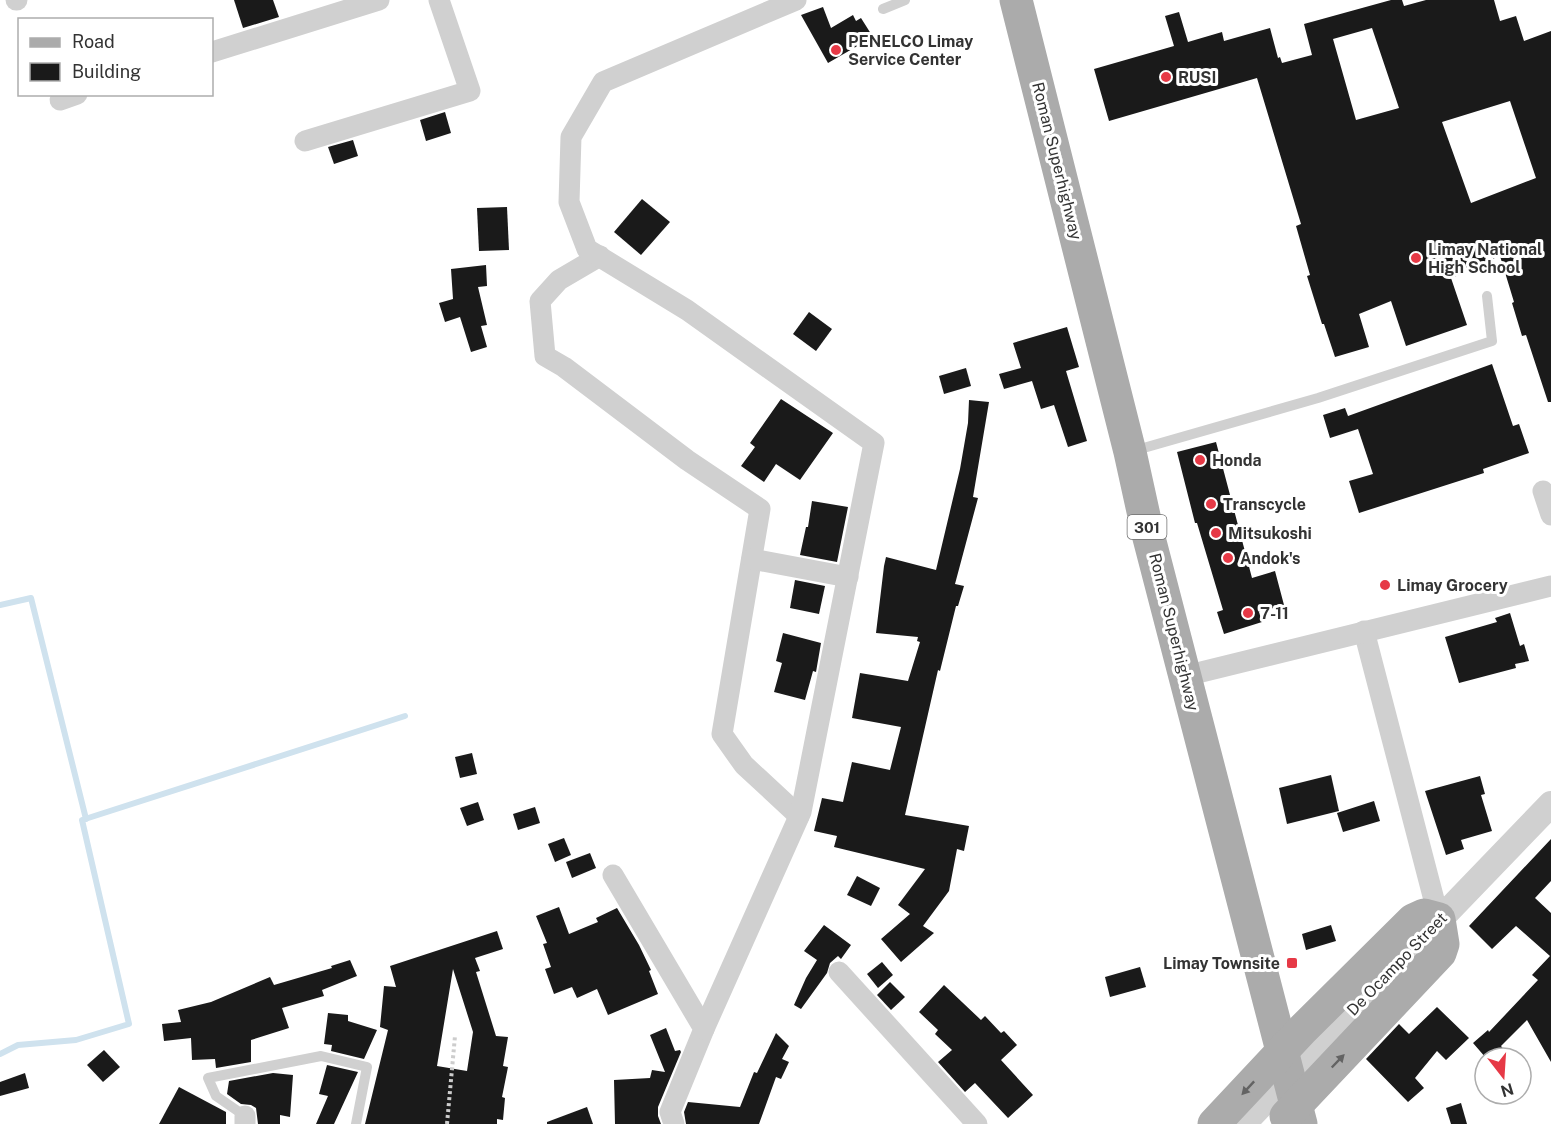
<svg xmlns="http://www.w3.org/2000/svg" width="1551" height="1124" font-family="'Public Sans',sans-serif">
<rect width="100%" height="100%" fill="#fff"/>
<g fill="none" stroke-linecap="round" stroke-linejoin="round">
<g stroke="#cfe2ee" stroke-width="6">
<polyline points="0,605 31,598 86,819"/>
<polyline points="0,1054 18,1045 76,1040 129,1024 82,820 405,716"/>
</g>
</g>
<g fill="#1a1a1a" fill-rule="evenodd">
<polygon points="234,0 273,0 279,17 243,28"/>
<path d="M1391,0H1402L1404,6L1426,0H1494L1500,21L1516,16L1524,41L1551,31V402H1548L1526,335L1522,336L1512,303L1514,302L1500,256L1458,272L1459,275L1451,278L1467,325L1406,346L1391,301L1359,314L1369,347L1335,357L1324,324H1322L1307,276L1310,275L1296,226L1301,224L1257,78L1109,121L1094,69L1174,46L1165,16L1179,12L1188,42L1222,32L1224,41L1270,28L1278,58L1280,57L1282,63L1312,55L1304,24ZM1372,28L1399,108L1356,120L1333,39ZM1510,101L1536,178L1471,203L1442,122Z"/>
<polygon points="823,7 831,28 853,15 856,21 861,18 873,37 828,63 801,15"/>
<polygon points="445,112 451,133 426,141 420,120"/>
<polygon points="353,140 358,156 334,164 328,147"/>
<polygon points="642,199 670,222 641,255 614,232"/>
<polygon points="507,207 509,250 479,251 477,208"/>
<polygon points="486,265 487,286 478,287 487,325 481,326 487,347 471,352 460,317 445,322 439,303 453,299 451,269"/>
<polygon points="809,312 832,329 816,351 793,334"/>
<polygon points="1067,327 1079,367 1066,371 1087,441 1068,447 1054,405 1041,409 1032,381 1004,389 999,374 1021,368 1013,343"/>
<polygon points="1492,364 1513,426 1519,424 1529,453 1483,469 1484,473 1359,513 1349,481 1373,474 1358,429 1330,438 1323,415 1345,408 1348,416"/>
<polygon points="966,368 971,386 944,394 939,376"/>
<polygon points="781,399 833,433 800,480 776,464 764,482 741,466 755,447 750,443"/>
<polygon points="969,400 989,402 973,497 978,498 955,584 964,586 958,606 956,606 940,671 938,670 905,815 969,826 964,851 957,849 949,891 923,926 934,933 901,962 881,939 910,914 898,905 925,869 834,847 837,836 814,831 822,798 843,802 852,762 890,770 901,727 852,718 860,673 908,681 920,642 917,641 918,637 876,633 884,566 886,557 936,570 960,469 968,423"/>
<polygon points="1216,442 1252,578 1275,571 1284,605 1259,612 1262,622 1224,634 1217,612 1223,610 1197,523 1195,523 1177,452"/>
<polygon points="812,501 848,507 837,562 800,555 806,527 808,527"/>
<polygon points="795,580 825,586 819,614 790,608"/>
<polygon points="1510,613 1520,646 1524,644 1529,661 1515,664 1516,668 1459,683 1445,637 1497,622 1495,618"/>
<polygon points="783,633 821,643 816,672 813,671 805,700 774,692 782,663 776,661"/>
<polygon points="472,753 477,774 460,778 455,757"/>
<polygon points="1331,775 1339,811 1287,824 1279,788"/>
<polygon points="1480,776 1485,794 1481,795 1492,831 1461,840 1464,849 1446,855 1425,791"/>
<polygon points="1374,801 1380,821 1343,832 1337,813"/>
<polygon points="478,802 484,820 467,826 460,808"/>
<polygon points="535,807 540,823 518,830 513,814"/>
<polygon points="564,838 571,855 555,862 548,844"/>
<polygon points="1551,839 1551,881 1535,898 1551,913 1551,1062 1527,1020 1501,1046 1505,1051 1497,1058 1486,1058 1473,1043 1488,1030 1489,1032 1538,980 1532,975 1550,956 1516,926 1492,949 1469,926"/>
<polygon points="590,853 596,868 572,878 566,862"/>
<polygon points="857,876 880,888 871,906 847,895"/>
<polygon points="559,907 569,934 598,922 596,918 617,908 639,945 651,970 649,971 658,994 608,1015 597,989 577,998 572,987 554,994 545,969 551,967 543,944 547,943 536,916"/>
<polygon points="824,925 851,945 841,959 838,956 830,963 827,973 801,1009 794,1005 806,978 817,960 804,951"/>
<polygon points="1331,925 1336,941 1306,950 1302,934"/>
<path d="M497,931L503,949L475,958L480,971L476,972L496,1036L508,1037L503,1066L508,1067L502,1097L505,1098L503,1120L497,1119V1124H365L388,1030L380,1027L384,986L396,987L390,966ZM453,969L473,1032L467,1071L437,1066Z"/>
<polygon points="350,960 357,976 322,990 324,996 282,1008 289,1028 251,1040 251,1062 216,1068 215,1059 192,1060 191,1038 164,1041 162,1024 181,1022 178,1010 211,1002 270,977 274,985 332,968 331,966"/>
<polygon points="882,962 893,975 878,988 867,974"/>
<polygon points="1140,967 1146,987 1110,997 1105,977"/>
<polygon points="890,982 905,997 891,1010 877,995"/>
<polygon points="944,985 981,1020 985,1016 1001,1033 1004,1031 1017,1045 1001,1060 1033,1095 1008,1118 975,1083 965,1092 938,1062 952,1050 935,1034 938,1030 919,1012"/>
<polygon points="1437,1007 1469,1038 1446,1060 1437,1051 1415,1078 1424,1088 1408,1102 1366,1059 1399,1024 1409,1034"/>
<polygon points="328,1013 348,1015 348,1021 377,1030 364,1059 331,1051 332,1045 324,1044"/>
<polygon points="666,1028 675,1051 680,1050 681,1052 658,1107 658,1116 661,1124 615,1124 614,1080 650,1078 652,1070 665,1072 650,1035"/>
<polygon points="776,1033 789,1046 782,1059 789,1062 781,1079 776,1077 759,1124 686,1124 684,1112 688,1102 740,1107 754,1072 757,1073"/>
<polygon points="104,1050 120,1067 103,1082 87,1065"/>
<polygon points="327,1065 358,1072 334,1124 316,1124 328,1096 319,1094"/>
<polygon points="25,1073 29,1088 0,1096 0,1082"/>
<polygon points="273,1073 293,1075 290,1117 280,1115 280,1124 258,1124 256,1108 251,1105 241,1104 227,1094 229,1081"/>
<polygon points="179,1087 226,1112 226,1124 159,1124"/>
<polygon points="1461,1103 1467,1124 1451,1124 1446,1108"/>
<polygon points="587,1107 593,1124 547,1124 547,1122"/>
</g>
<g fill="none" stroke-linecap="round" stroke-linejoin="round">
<polyline stroke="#cdcdcd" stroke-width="4" stroke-dasharray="3 3" stroke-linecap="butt" points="447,1124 455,1036"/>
<g stroke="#d0d0d0" stroke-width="10">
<polyline points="883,9 905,0"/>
<polyline points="1133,451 1318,398 1492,341 1487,296"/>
<polyline points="245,1116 216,1096 208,1078 321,1056 367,1067 356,1124"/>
</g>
<g stroke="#d0d0d0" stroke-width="21">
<polyline points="16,0 17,0"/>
<polyline points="212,52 379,0"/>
<polyline points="60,100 77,94"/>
<polyline points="305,141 470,91 439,0"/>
<polyline points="600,256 559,280 540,301 545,356 564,367 687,460 760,509 722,734 744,765 799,816"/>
<polyline points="1543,491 1551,515"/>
<polyline points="752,559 848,577"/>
<polyline points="1364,631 1439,919"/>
<polyline points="1185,676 1551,586"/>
<polyline points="613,875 704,1029 670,1112 674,1124"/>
<polyline points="839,972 977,1124"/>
<polyline points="704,1029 801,812 874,443 687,310 587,249 569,202 571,137 603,82 796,0"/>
<polyline points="245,1124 245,1116"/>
</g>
<polyline stroke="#d0d0d0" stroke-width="26" points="1243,1124 1551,804"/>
<g stroke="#ababab" stroke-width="33">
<polyline points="1016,0 1130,452 1148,534 1301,1124"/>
<polyline points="1214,1124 1303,1029 1413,920 1424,915 1439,919 1443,944 1440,953 1286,1116"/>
</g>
</g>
<defs><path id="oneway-solid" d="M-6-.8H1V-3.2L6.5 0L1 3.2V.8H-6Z" transform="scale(1.5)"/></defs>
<g fill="#636363">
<use href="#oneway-solid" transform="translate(1338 1061) rotate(-46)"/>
<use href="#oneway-solid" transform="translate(1248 1088) rotate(133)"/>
</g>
<g fill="#e63946" stroke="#fff" stroke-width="2">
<circle cx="836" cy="50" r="6"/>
<circle cx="1166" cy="77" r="6"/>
<circle cx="1416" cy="258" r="6"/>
<circle cx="1200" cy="460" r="6"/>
<circle cx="1211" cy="504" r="6"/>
<circle cx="1216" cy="533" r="6"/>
<circle cx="1228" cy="558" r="6"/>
<circle cx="1385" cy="585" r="6"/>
<circle cx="1248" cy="613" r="6"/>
<rect x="1286" y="957" width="12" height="12" rx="3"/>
</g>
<g text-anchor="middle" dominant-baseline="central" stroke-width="6" stroke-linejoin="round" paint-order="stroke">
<rect fill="#fff" stroke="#707070" stroke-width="1.5" x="1127.5" y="515" width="39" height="24" rx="4.5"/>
<g font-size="15" font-weight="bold" fill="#333">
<text x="1147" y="527">301</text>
</g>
<g font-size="16" font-weight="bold" fill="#333" stroke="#fff" text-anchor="start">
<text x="848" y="41">PENELCO Limay<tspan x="848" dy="18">Service Center</tspan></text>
<text x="1178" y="77">RUSI</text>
<text x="1428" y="249">Limay National<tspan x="1428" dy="18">High School</tspan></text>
<text x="1212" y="460">Honda</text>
<text x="1223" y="504">Transcycle</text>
<text x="1228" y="533">Mitsukoshi</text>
<text x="1240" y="558">Andok's</text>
<text x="1397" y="585">Limay Grocery</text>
<text x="1260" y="613">7-11</text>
<text x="1280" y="963" text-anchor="end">Limay Townsite</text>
</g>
<g font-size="16" fill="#333" stroke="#fff">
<text transform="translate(1057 161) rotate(76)">Roman Superhighway</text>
<text transform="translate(1174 632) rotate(76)">Roman Superhighway</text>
<text transform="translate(1397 964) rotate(-46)">De Ocampo Street</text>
</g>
</g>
<rect x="18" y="18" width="195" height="78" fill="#ffffff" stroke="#adadad" stroke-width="1.5"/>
<rect x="30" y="38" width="30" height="9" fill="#ababab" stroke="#adadad" stroke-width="1.5"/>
<text x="72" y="48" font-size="18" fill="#333333">Road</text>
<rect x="30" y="63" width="30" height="18" fill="#1a1a1a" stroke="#adadad" stroke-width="1.5"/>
<text x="72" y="78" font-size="18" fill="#333333">Building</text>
<g transform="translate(1503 1076) rotate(163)"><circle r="28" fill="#ffffff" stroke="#adadad" stroke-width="1.5"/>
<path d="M0-4.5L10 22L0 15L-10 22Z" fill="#e63946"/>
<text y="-9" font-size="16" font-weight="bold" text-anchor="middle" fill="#333333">N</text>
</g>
</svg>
